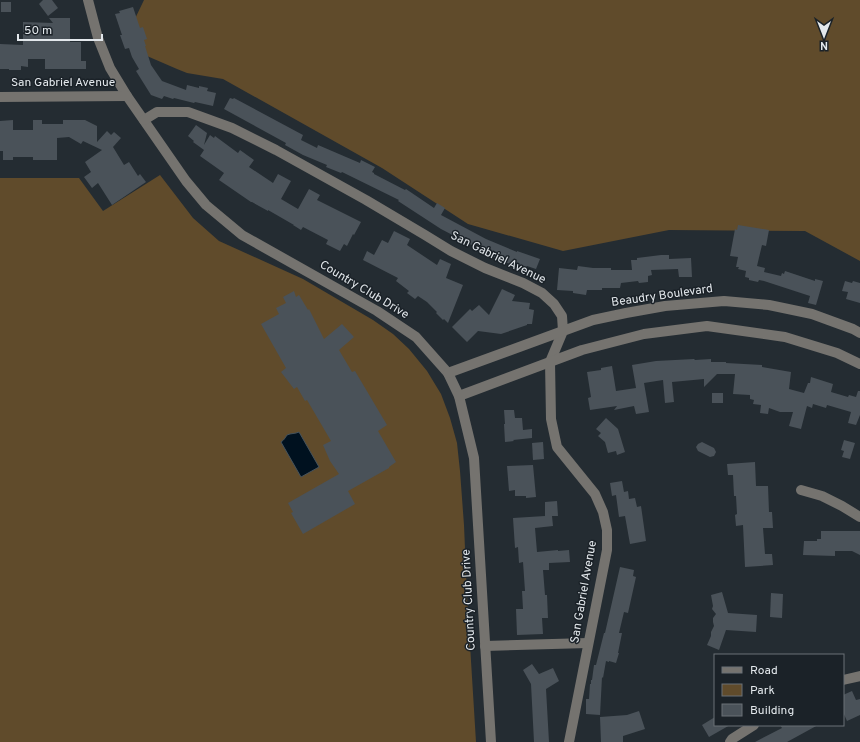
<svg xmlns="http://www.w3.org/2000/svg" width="860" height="742" font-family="Overpass,sans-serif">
<rect width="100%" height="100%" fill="#242c32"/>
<g fill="#604b2b">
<polygon points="144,0 860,0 860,261 805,231 669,230 563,251 468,224 382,168 223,79 187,73 177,69 147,56 132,25"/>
<polygon points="160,175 193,218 219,241 303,279 373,320 393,334 409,349 427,371 441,394 450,418 457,443 460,471 464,525 467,596 476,742 0,742 0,178 79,178 103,211"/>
</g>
<path fill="#00111f" stroke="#44525c" d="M299,432L319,467L301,477L281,442C284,440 285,438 287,435C291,433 295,434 299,432Z"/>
<g fill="#4a5259">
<polygon points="43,0 52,0 58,8 48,16 39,4"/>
<rect x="1" y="2" width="10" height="10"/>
<polygon points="133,7 140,28 143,27 147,39 144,40 146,46 145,46 151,65 162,81 186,90 187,85 199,88 199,86 208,88 207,91 216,93 213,106 195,102 194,103 174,98 173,99 164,96 162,99 151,95 136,71 139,69 132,57 129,48 125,49 120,35 122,35 115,14 120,13 119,11"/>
<polygon points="49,18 70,18 70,42 81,42 81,61 86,61 86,69 45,69 45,59 28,59 28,67 21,66 21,70 9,70 9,69 0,69 0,44 23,45 23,22 53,23"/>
<polygon points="230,98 233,99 234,98 303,135 301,140 317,148 318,145 360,163 361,160 375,167 372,172 374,173 374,174 405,190 406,189 434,208 437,203 445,208 441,215 486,239 517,252 517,251 540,259 536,269 527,266 526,268 515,264 515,266 489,255 489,254 441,229 398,201 399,200 342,172 341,173 326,167 327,165 303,155 285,145 286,143 224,109"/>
<polygon points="13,120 13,130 33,130 33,120 42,120 42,124 63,124 63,120 85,120 97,126 97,142 107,131 111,135 114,132 121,138 113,147 124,165 129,162 138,176 140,174 146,182 112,205 98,183 92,188 84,177 91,172 85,162 102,150 83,141 81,144 69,137 57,138 57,160 33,160 33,157 13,157 13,160 3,160 3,151 0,151 0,121"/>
<polygon points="196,125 207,133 204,145 210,135 214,138 215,136 238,153 240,150 254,160 249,167 273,183 278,174 291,181 281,199 298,209 309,189 320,195 317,200 361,222 354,235 353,234 347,246 344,244 340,251 326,244 328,240 303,227 301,230 293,225 294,225 268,210 268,211 252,202 251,202 219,180 224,173 200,156 204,150 193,142 194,141 188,136"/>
<polygon points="738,225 769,230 766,246 762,245 757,266 765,268 764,272 781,276 782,273 784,274 785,271 815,281 815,279 823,281 816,305 808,303 810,296 764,281 759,280 758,282 749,280 749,278 745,277 746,271 738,269 739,267 736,267 738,257 730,256 735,229 737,230"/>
<polygon points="394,231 410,239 407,245 437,265 440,259 451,264 446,278 463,285 448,323 444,319 443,320 436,313 437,312 427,302 418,296 415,299 407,293 409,291 396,281 398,278 363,260 367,251 374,255 382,240 388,243"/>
<polygon points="661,255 669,255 669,259 691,258 692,277 679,277 678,269 651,270 652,275 648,276 648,282 639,283 638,281 621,283 620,288 602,288 602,290 587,290 586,295 573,293 573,291 557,290 559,268 577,270 578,266 593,268 611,268 611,270 632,270 631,260 637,260 637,258"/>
<polygon points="845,281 852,283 853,281 860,283 860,303 846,299 848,292 842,291"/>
<polygon points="502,289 515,295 512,301 530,303 529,309 534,310 532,324 527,324 527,325 501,334 478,331 467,342 452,327 470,309 472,311 479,305 489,315"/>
<polygon points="294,291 296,297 299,295 308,310 309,309 324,339 342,324 354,337 339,350 352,372 355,371 387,425 378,431 396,462 389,467 389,468 348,491 355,504 303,534 291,513 293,512 288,503 339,474 330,461 323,445 331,441 307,400 305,401 297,387 294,389 281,372 286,368 261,324 279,314 276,308 286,303 283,297"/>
<polygon points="694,359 695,360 711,359 711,362 726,362 726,363 762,365 762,367 791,372 789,389 804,393 808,383 810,383 811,377 833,384 831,392 848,397 849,395 856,397 858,391 860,391 860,415 856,425 848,423 851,412 827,405 826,408 813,404 812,408 807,406 801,429 789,426 793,412 780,412 769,408 768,414 760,413 761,405 753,404 754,400 750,399 750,395 733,394 735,374 717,374 704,387 704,379 672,382 674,402 665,403 663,380 644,383 649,412 636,414 634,406 614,410 617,406 590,410 588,398 591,397 587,372 601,370 601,368 612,366 616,391 636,388 632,365 656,361"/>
<rect x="712" y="393" width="11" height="10"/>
<polygon points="504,410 514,410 515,418 522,418 523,430 532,429 532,438 513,440 514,441 505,442 504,424 505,424"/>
<polygon points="606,418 618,429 625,452 617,455 616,451 608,453 605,442 598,436 601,433 596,429"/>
<polygon points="844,440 855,443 850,459 842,457 844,451 841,450"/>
<polygon points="543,442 544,459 533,460 532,443"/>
<polygon points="702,442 714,448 716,452 714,456 710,457 698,451 696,447 698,444"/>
<polygon points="755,462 756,486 768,486 769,512 772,512 773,528 763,528 765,554 772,554 773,565 745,567 743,525 736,526 735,515 737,514 736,496 734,496 733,475 728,475 727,464"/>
<polygon points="533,465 536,497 526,498 526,496 515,496 515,490 509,491 507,466"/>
<polygon points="622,481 624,492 628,491 629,499 635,498 637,507 641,506 646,541 630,544 625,516 619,517 616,495 612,496 610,483"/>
<polygon points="557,501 558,516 552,516 553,526 535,528 537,552 558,550 558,551 569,550 570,562 549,563 549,570 543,570 545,595 547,595 548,618 542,618 543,634 517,635 516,609 523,609 522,591 525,591 523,562 519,563 518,547 515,548 513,518 545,516 545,502"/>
<polygon points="821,531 860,531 860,555 852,551 835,551 835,556 803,555 804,541 817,541 817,539 821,539"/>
<polygon points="620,567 634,570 633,576 636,577 628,613 624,612 619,633 622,633 618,653 619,653 616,663 609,661 609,662 606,661 603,678 602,677 600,715 586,714 586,699 589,699 590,684 591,684 591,680 592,680 594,665 596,665 604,633 605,633"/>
<polygon points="722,592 728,613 757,615 756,632 726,630 719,650 707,645 711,636 711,632 714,626 713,622 713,618 716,614 712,609 713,606 711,595"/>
<polygon points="771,593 783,594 782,618 770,617"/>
<polygon points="532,664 539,674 553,668 559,681 546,689 549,742 534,742 531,684 523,670"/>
<polygon points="852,691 856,700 860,699 860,715 847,721 843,712 843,695"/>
<polygon points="639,711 645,729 623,736 623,742 601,742 600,717 627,715"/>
<polygon points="715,717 715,725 730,725 709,737 702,725"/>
<polygon points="780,725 818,725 787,742 755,742 782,728"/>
</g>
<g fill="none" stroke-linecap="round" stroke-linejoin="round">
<g stroke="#75736f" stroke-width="10">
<polyline points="88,0 98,38 110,68 127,96 186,181 206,205 242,235 377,311 416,337 448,373 459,396 474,458 491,742"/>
<polyline points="0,97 127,96"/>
<polyline points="144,120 157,112 188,112 232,128 276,150 366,200 425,235 451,251 485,268 523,283 542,293 554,304 562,316 563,331 550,362 551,419 557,447 595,494 603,512 607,530 607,550 569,742"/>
<polyline points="448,373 593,320 626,313 665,306 724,301 769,305 812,314 853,329 860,333"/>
<polyline points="459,396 582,350 644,334 707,326 785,337 837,353 860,364"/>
<polyline points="801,490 822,496 842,506 860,517"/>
<polyline points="485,646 588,643"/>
<polyline points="843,680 860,676"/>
<polyline points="730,742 732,739 754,725"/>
</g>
</g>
<g text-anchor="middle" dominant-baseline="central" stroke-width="3" stroke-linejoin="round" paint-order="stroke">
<g font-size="12" fill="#e3e8ec" stroke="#1b2228">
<text x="63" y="83">San Gabriel Avenue</text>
<text transform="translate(498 258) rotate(26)">San Gabriel Avenue</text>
<text transform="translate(364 290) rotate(31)">Country Club Drive</text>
<text transform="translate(662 296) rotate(-8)">Beaudry Boulevard</text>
<text transform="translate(584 592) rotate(-80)">San Gabriel Avenue</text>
<text transform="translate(469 600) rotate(-93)">Country Club Drive</text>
</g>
</g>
<rect x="714" y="654" width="130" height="72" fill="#1b2228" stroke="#6b7176"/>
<rect x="722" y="667" width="20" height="6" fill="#75736f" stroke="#6b7176"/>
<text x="750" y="674" font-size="12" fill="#e3e8ec">Road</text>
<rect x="722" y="684" width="20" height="12" fill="#604b2b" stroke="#6b7176"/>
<text x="750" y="694" font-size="12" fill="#e3e8ec">Park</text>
<rect x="722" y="704" width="20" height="12" fill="#4a5259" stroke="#6b7176"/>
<text x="750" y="714" font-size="12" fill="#e3e8ec">Building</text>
<g transform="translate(824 36) rotate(180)" stroke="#1b2228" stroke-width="3" paint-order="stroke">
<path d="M0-3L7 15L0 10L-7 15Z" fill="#e3e8ec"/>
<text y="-6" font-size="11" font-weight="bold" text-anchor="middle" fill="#e3e8ec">N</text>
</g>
<path d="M18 34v6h84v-6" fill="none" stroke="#e3e8ec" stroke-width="2"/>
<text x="24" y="34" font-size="12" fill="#e3e8ec" stroke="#1b2228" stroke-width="3" paint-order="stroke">50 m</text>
</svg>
